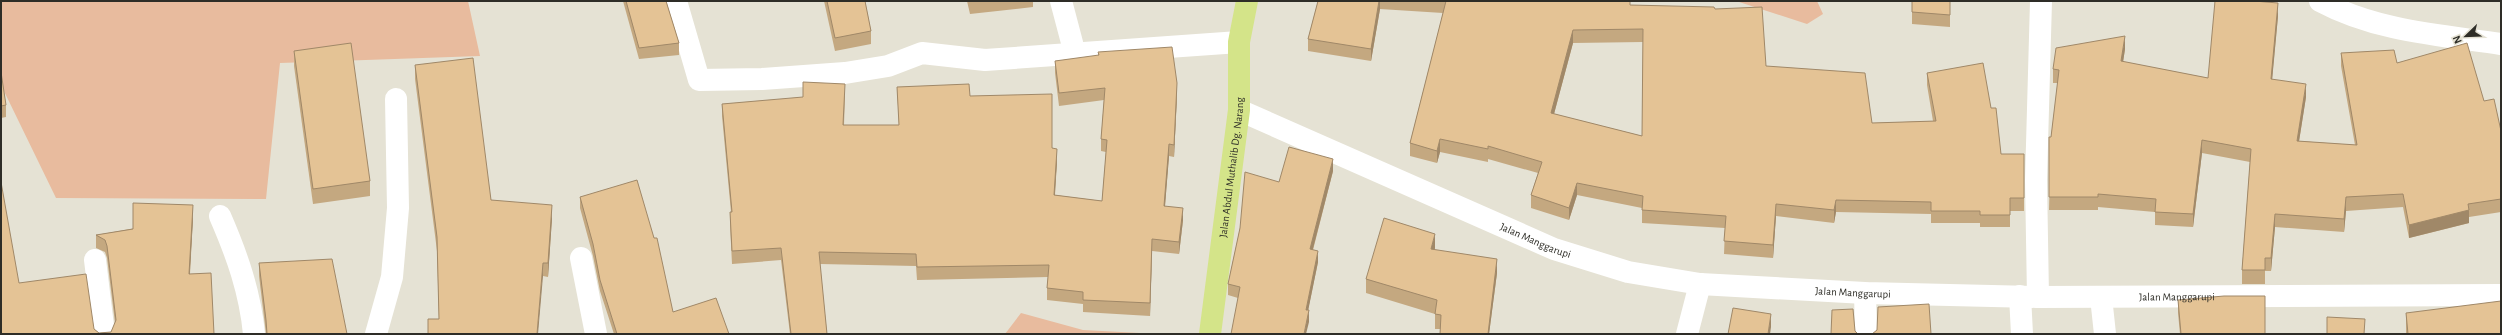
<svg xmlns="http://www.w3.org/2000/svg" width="2502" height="335" font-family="'Alegreya Sans',sans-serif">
<rect width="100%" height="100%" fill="#e5e2d4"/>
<g fill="#e8bb9e">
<polygon points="1,1 468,1 480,56 280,63 266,199 56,198 1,85"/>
<polygon points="1736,1 1817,1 1823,14 1807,24"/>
<polygon points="1021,313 1083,330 1159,334 1005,334"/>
</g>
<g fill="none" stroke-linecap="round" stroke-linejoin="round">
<g stroke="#fff" stroke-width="22">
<polyline points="676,1 699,80 762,79 845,73 888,66 922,53 985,60 1239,42"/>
<polyline points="1061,1 1075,54"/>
<path d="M2320,1C2376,31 2439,35 2501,44"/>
<path id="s1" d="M1239,110L1554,249L1628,272L1700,284L1865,293L2038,297L2501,295"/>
<path d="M220,216C237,255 250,292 254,334"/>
<polyline points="581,258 596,334"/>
<polyline points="95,260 104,334"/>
<polyline points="1865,293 1866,334"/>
<polyline points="2020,296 2022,334"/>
<polyline points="2038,297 2036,180 2041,1"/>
<polyline points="2101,297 2105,334"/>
<polyline points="376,334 392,277 398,208 396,99"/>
<polyline points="1687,334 1700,284"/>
</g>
<path stroke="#d4e489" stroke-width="22" id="s2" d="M1210,334L1239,110V42L1247,1"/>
</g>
<g fill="#c4a880" fill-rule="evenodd">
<polygon points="623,1 666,1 679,43 679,55 639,59"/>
<polygon points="824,1 865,1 871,31 871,44 835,51"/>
<polygon points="967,1 1033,1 1033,7 970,14"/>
<path d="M1314,1H1630V5L1715,9L1766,66L1872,123L1933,121L1927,85V73L1991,108L2001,154H2024V211H2010V227H1980V223H1931V214L1836,212L1834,223L1776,216L1773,258L1724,254L1725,228L1642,223V208L1577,195L1569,220L1531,208V195L1538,173L1488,159V162L1440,152L1437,163L1410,156V143L1443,13L1380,9L1371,61L1308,51V39L1318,1ZM1643,42L1642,136L1554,114L1573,43Z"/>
<polygon points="1912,1 1950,15 1950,27 1912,24"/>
<polygon points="2278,16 2272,79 2306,97 2299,141 2355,145 2341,66 2341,53 2397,63 2484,101 2501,131 2501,212 2469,217 2469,223 2409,238 2403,207 2346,211 2344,232 2275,227 2271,271 2265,271 2265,284 2242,284 2242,270 2250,162 2202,153 2193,227 2155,225 2155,212 2098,207 2098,210 2049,210 2051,137 2058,83 2053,83 2053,69 2125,49 2123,62 2208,78"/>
<polygon points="294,51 370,181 370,196 313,204 294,66"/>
<polygon points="1098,52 1177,95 1174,157 1169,156 1165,206 1183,220 1179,254 1152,251 1150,316 1083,312 1083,304 1047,300 1047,288 1048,277 917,280 916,266 820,264 827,334 790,334 781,260 732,264 730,224 730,212 731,212 722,116 722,104 845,96 844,125 899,125 897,87 970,96 1052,148 1057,161 1055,195 1102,201 1106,152 1101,151 1101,139 1104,100 1059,106 1055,73 1055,61 1098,56"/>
<polygon points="415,65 491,200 552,218 548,277 543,276 439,319 437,251 415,79"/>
<polygon points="1,72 6,105 6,117 1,118"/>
<polygon points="1333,171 1313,250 1318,262 1308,310 1309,322 1238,298 1228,295 1228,284 1240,228 1279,182"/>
<polygon points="580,197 673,312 729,334 614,334 600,291 593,256 580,208"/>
<polygon points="193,218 190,274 214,334 1,334 19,283 94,329 99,333 111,332 115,323 107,258 105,252 96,248 96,235"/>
<polygon points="1435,248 1435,250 1497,273 1489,334 1440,334 1441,329 1435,329 1435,314 1366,293 1366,279"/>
<polygon points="259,263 347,334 266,334 259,276"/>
<polygon points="2178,300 2265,334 2180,334 2178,313"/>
<polygon points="2406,313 2501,334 2406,334"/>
</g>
<g fill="#a08868">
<polygon points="1379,1 1380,1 1380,9 1371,61 1371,49"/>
<polygon points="2278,3 2278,16 2271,92 2271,79"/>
<polygon points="1573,30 1573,43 1551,125 1551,113"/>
<polygon points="2125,36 2125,49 2121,75 2121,61"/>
<polygon points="1177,83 1177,95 1174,157 1174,145"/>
<polygon points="2306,84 2306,97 2297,154 2297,141"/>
<polygon points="1440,139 1440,152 1437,163 1437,151"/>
<polygon points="2202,140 2202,153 2193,227 2193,214"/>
<polygon points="1169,144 1169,156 1164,218 1164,206"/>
<polygon points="1057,149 1057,161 1054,207 1054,195"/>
<polygon points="1333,159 1333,171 1310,260 1310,249"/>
<polygon points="1577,183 1577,195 1569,220 1569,208"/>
<polygon points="2346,197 2346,211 2344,232 2344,219"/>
<polygon points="1836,200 1836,212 1834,223 1834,210"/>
<polygon points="1776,204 1776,216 1773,258 1773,245"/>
<polygon points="193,205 193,218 189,287 189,274"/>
<polygon points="552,205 552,218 548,277 548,263"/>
<polygon points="1183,208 1183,220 1179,254 1179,242"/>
<polygon points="2469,210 2469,223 2409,238 2409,225"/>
<polygon points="2275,214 2275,227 2271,271 2271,258"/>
<polygon points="1435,234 1435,248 1431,263 1431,249"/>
<polygon points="1152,239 1152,251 1150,316 1150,303"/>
<polygon points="1318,251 1318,262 1306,321 1306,310"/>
<polygon points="1497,259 1497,273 1489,334 1488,334"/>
<polygon points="543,263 543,276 538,334 537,334"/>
<polygon points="1309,310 1309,322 1306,334 1304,334"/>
<polygon points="1771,314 1771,327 1770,334 1768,334"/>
</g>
<g fill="#e4c395" stroke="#a08868" fill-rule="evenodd">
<polygon points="626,1 666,1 679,43 639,48"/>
<polygon points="827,1 865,1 871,31 835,38"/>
<polygon points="1318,1 1379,1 1371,49 1308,39"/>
<path d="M1444,1H1630V5L1714,7L1715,9L1762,7L1766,66L1865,73L1872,123L1936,121L1927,73L1983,63L1991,108H1996L2001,154H2024V198H2010V215H1980V211H1931V202L1836,200L1834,210L1776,204L1773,245L1724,241L1726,216L1642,210L1643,196L1577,183L1569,208L1531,195L1542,162L1488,146V149L1440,139L1437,151L1410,143L1446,1ZM1643,29L1642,136L1551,113L1573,30Z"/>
<polygon points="1912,1 1950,1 1950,15 1912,12"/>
<polygon points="2215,1 2254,1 2278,3 2271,79 2306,84 2297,141 2357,145 2341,53 2394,50 2397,63 2467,43 2484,101 2494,99 2501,131 2501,199 2468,204 2469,210 2409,225 2403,194 2346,197 2344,219 2275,214 2271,258 2265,258 2265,270 2242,270 2251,149 2202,140 2193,214 2155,212 2156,199 2098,194 2098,197 2049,197 2049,137 2051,137 2059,70 2053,69 2056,48 2125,36 2121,61 2208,78"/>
<polygon points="351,43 370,181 313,189 294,51"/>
<polygon points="1172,47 1177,83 1174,145 1169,144 1164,206 1183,208 1179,242 1152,239 1150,303 1083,300 1083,292 1047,288 1049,265 917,267 916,254 819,252 827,334 791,334 781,248 732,251 730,212 732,212 722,104 803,97 803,82 845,84 843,125 899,125 897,87 969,84 970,96 1052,94 1052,148 1057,149 1054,195 1102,201 1107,140 1101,139 1105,88 1059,93 1055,61 1099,55 1098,52"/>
<polygon points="473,58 491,200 552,205 548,263 543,263 537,334 428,334 428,319 439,319 437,237 415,65"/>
<polygon points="1,72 6,105 1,106"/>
<polygon points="1289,147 1333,159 1310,249 1318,251 1306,310 1309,310 1304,334 1231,334 1240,287 1228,284 1240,228 1245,172 1279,182"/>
<polygon points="637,180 654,238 657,238 673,312 716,298 729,334 617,334 600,280 593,244 580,197"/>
<polygon points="1,182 19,283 86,274 94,329 99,333 111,332 116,320 107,246 105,240 96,235 133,229 133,203 193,205 189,274 211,273 214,334 1,334"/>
<polygon points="1384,218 1435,234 1431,249 1497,259 1488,334 1440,334 1441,315 1435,314 1437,300 1366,279"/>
<polygon points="332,259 347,334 267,334 266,320 259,263"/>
<polygon points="2224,296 2265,296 2265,334 2181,334 2178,300"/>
<polygon points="2501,301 2501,334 2408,334 2406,313"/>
<polygon points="1929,304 1931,334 1872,334 1877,330 1878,307"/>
<polygon points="1733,308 1771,314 1768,334 1728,334"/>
<polygon points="1853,309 1855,331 1858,334 1831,334 1832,310"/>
<polygon points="2327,317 2365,319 2364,334 2327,334"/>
</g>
<g text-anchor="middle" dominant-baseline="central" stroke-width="3" stroke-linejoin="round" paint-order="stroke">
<g font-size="11" fill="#2e2d27" stroke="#e5e2d4">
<text stroke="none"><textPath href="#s2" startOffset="168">Jalan Abdul Muthalib Dg. Narang</textPath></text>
<text stroke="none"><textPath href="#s1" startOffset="324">Jalan Manggarupi</textPath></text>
<text stroke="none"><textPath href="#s1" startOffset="648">Jalan Manggarupi</textPath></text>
<text stroke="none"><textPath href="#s1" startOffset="972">Jalan Manggarupi</textPath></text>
</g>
</g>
<rect width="2502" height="335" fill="none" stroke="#2e2d27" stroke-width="4"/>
<g transform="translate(2466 36) rotate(247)" stroke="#e5e2d4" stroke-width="3" paint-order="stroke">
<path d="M0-3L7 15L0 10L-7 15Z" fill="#2e2d27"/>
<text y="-6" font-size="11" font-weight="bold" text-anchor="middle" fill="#2e2d27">N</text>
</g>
</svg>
